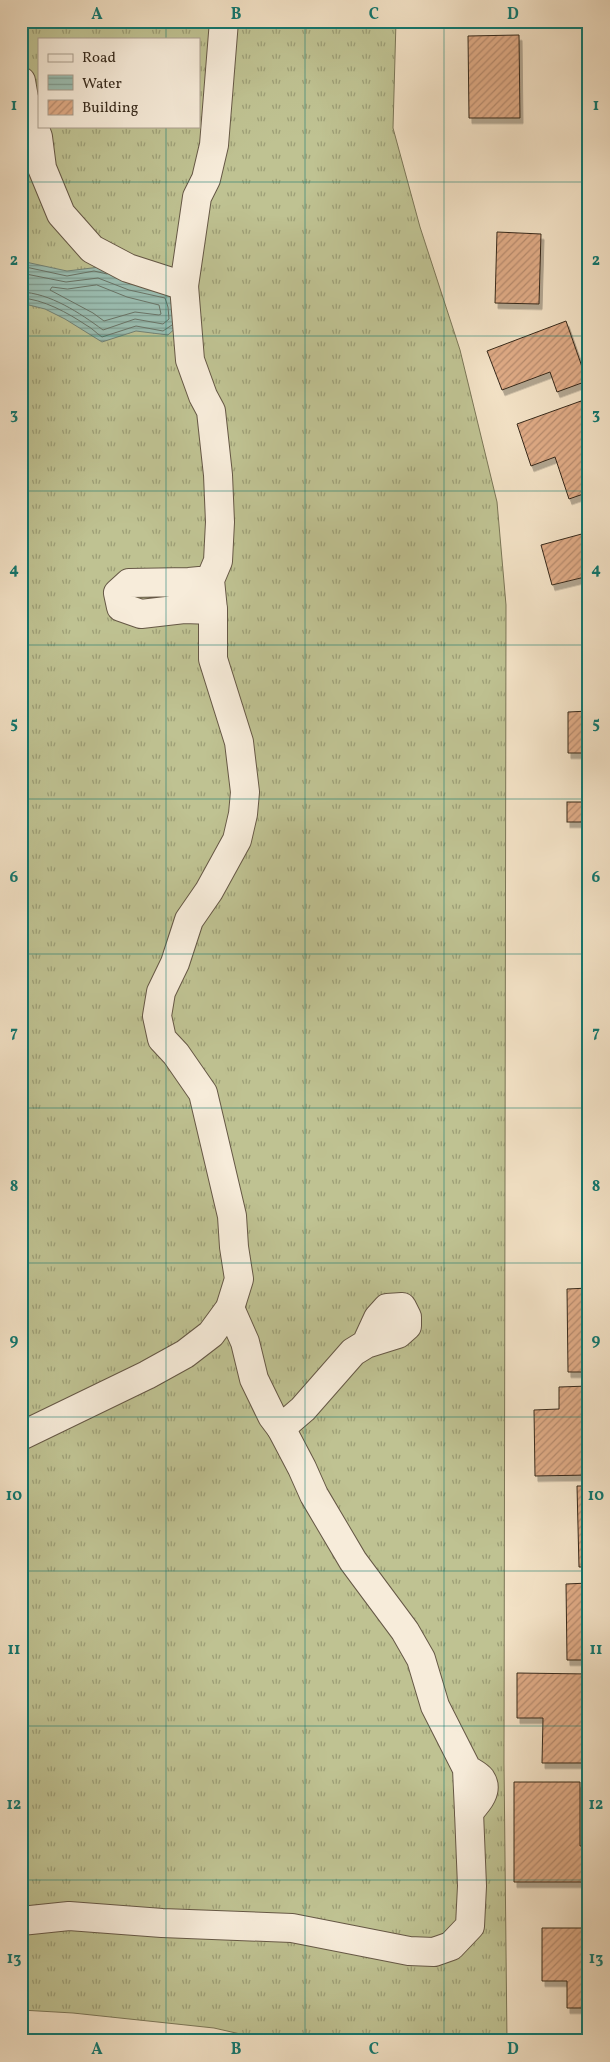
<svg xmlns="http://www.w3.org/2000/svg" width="610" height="2062" font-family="Vollkorn,serif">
<defs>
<pattern id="grass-tufts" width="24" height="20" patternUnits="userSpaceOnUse" patternTransform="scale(1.25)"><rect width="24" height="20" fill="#bfc292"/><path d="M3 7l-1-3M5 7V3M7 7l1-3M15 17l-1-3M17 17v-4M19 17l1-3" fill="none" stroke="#9c9e76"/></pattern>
<pattern id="water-rules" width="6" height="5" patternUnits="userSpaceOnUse" patternTransform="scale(1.25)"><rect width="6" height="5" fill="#9bbeb2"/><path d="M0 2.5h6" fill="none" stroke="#7f9b90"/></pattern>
<pattern id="building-hatch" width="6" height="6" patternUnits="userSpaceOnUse" patternTransform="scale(1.25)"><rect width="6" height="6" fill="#dfab86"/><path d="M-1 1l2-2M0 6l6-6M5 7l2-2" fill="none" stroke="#b68b6d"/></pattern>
<filter id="shadow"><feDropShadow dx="3" dy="5.5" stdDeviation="0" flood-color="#0004"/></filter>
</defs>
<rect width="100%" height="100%" fill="#f3e2c6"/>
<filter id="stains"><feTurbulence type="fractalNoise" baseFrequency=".004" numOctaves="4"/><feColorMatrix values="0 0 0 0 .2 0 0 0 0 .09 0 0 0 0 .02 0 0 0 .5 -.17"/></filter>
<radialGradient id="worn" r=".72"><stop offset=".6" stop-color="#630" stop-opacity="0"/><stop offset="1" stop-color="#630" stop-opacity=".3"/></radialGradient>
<path fill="url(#grass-tufts)" stroke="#7b7657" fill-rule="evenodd" d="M21,21H396L393,128L420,227L460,350L497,502L506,605L504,1763L507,2041H271L214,2028L73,2013L21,2010ZM39,39H199V126H39Z"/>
<polygon fill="url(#water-rules)" stroke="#738376" points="21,261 67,271 100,267 171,288 180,324 168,335 136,331 102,342 65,319 45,309 21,303"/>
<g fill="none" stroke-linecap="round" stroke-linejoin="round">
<g stroke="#697467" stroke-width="1">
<polyline points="21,266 67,276 94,271 107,274"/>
<path d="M21,273L66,282L98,278L129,290L165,298L168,307L169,319L163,324L135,319L103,330C80,313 50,293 21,292"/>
<polygon points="97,285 127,297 159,305 161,314 159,315 135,312 104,321 93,313 50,290 52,287 67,289"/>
<path d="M21,298C43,299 68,313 86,325C92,328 96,333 102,337L136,326L163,331L172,325"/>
</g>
</g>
<g fill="url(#building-hatch)" stroke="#372a1c" filter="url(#shadow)">
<polygon points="519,35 520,118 469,118 468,36"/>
<polygon points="497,232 541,234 539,304 495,303"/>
<polygon points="566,321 587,381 557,392 550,372 502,390 487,351"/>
<polygon points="581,401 589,424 589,492 569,499 555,457 531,466 517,424"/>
<polygon points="589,532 589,576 552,585 541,545"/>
<polygon points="583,614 589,614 589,691 584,691"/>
<polygon points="589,711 589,759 589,753 568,753 568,712"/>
<rect x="567" y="802" width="22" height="20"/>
<polygon points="585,902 589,902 589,987 584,987"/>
<rect x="587" y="1011" width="2" height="66"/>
<polygon points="589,1288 589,1372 568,1372 567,1289"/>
<polygon points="589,1386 589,1475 535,1476 534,1410 559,1409 559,1387"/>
<polygon points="577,1486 589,1486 589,1567 579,1567"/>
<polygon points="589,1583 589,1660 567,1660 566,1584"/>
<polygon points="517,1673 589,1674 589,1763 542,1763 543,1718 517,1718"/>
<polygon points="514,1782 580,1782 580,1846 589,1846 589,1882 514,1882"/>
<polygon points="542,1928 589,1928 589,2008 567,2008 567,1981 542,1981"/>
</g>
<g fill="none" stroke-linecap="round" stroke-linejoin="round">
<g stroke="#665846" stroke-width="30">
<g id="minor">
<polyline points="21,81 24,98 38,137 42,168 61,214 92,249 128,268 184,286 190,360 203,396 211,411 218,475 220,522 218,561 210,580 213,610 184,609 141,614 121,607 118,593 129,583 189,582 210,580"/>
<polyline points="184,286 197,197 206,179 214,145 224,21"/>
<polyline points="230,1308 245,1342 254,1379 272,1416 281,1428 303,1409 353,1352 366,1344 378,1318 387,1308 402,1307 407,1317 407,1326 398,1334 366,1344"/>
<path d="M281,1428L302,1468L314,1495L353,1561L405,1631L421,1659L435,1706L467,1769L469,1812C477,1803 489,1791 481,1779C478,1775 471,1772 467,1769"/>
<polyline points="21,1436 147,1375 185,1354 211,1334 230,1308 239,1279 234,1247 232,1216 203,1093 176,1054 162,1039 157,1016 161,992 175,963 189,920 209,891 237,840 243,814 245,792 239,742 213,659 213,610"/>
<polyline points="21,1921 69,1916 162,1923 292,1928 409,1951 434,1952 451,1946 470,1926 472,1886 469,1812"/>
</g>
</g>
<use href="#minor" stroke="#f7ecda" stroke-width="28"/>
</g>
<path fill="none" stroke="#0f766e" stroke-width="1" stroke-opacity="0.55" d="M166,21V39M305,21V2041M444,21V2041M166,126V2041M21,182H589M21,336H589M21,491H589M21,645H589M21,799H589M21,954H589M21,1108H589M21,1263H589M21,1417H589M21,1571H589M21,1726H589M21,1880H589"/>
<rect width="610" height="2062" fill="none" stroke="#f3e2c6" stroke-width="55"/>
<rect x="38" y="38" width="162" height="90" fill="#f7ecda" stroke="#aa9e8e"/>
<rect x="48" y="54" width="25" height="8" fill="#f7ecda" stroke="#aa9e8e"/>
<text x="82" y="62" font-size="15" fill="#372a1c">Road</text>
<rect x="48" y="75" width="25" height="15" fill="url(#water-rules)" stroke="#aa9e8e"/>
<text x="82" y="88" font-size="15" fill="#372a1c">Water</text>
<rect x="48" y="100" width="25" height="15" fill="url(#building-hatch)" stroke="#aa9e8e"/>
<text x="82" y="112" font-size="15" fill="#372a1c">Building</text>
<rect x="28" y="28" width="554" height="2006" fill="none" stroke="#0f766e" stroke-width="2"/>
<g font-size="16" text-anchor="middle" font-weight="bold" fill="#0f766e">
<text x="97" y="19">A</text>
<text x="236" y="19">B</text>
<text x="374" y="19">C</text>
<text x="513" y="19">D</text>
<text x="14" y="110">1</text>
<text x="596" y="110">1</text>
<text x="14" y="265">2</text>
<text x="596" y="265">2</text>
<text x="14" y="419">3</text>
<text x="596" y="419">3</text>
<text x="14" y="574">4</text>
<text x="596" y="574">4</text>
<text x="14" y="728">5</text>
<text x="596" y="728">5</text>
<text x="14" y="882">6</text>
<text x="596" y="882">6</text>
<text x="14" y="1037">7</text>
<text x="596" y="1037">7</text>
<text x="14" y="1191">8</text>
<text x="596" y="1191">8</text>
<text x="14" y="1345">9</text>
<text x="596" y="1345">9</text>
<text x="14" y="1500">10</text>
<text x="596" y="1500">10</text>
<text x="14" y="1654">11</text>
<text x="596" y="1654">11</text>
<text x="14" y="1809">12</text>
<text x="596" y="1809">12</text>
<text x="14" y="1963">13</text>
<text x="596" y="1963">13</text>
<text x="97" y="2054">A</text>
<text x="236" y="2054">B</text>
<text x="374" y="2054">C</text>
<text x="513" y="2054">D</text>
</g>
<rect width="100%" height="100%" filter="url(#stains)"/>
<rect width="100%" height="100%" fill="url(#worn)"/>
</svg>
